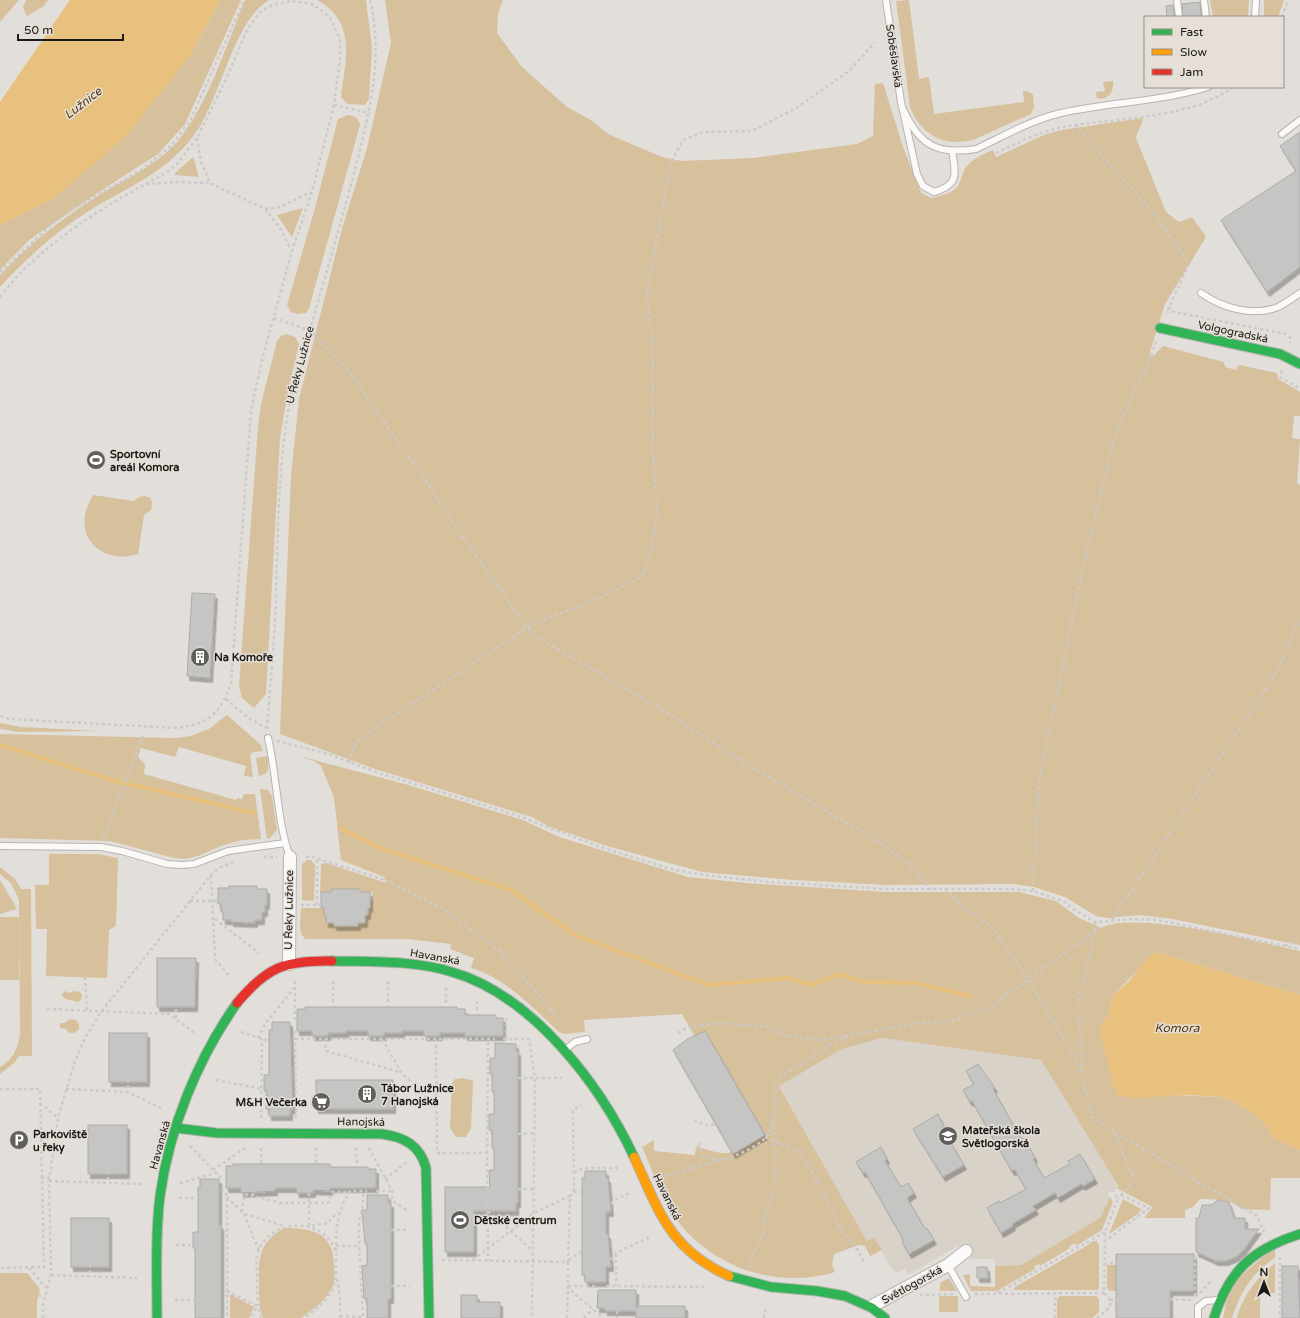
<svg xmlns="http://www.w3.org/2000/svg" width="1300" height="1318" font-family="'Varela Round',sans-serif">
<defs>
<filter id="shadow"><feDropShadow dx="2.5" dy="4.5" stdDeviation="0" flood-color="#0004"/></filter>
</defs>
<rect width="100%" height="100%" fill="#e2deda"/>
<polygon fill="#d8d2c9" points="882,1038 1041,1060 1119,1187 1107,1193 1110,1197 1100,1218 1021,1265 995,1266 995,1259 971,1259 963,1247 958,1246 908,1275 905,1269 897,1273 892,1269 874,1237 867,1241 779,1085 842,1049"/>
<g fill="#d7c09c">
<polygon points="0,0 19,0 0,22"/>
<polygon points="26,0 48,0 44,6 27,16 23,7"/>
<polygon points="220,0 241,0 185,124 158,154 105,188 29,240 0,270 0,225 54,198 191,55"/>
<path d="M245,0H269C232,22 221,101 192,138C164,173 129,187 92,209C57,230 27,258 0,287V275C30,243 63,218 99,195C126,179 155,166 177,142C208,105 226,45 245,0Z"/>
<path d="M317,0H366L372,48L369,99L365,105L347,104L341,97C346,59 357,22 317,0Z"/>
<path d="M385,0H503L498,14L497,33L522,67L567,107L591,120L608,134L662,157L681,161L753,158L857,144L873,136L875,84L883,83L903,147L921,193L931,198C944,195 957,193 961,179C963,173 964,169 968,165C974,158 984,154 993,150L996,157L1046,134L1062,130L1143,118C1143,125 1137,130 1136,138L1166,212L1179,222L1192,217L1206,237L1165,304L1149,355L1153,356L1163,346L1224,362L1225,367L1236,370L1239,365L1277,373L1278,379L1300,392V416H1294L1292,438L1300,439L1297,483L1300,485V945L1172,919L1140,915L1108,918L1096,916L1065,897L1034,887L1012,884L886,885L794,880L702,872L607,846L550,827L532,817L375,769L280,734L291,476L299,399L342,229L367,148L391,43Z"/>
<path d="M909,0L919,79L929,77L934,114L1024,102L1023,91L1029,92L1033,95L1034,107L1031,114L973,140C944,147 921,135 910,107L896,1Z"/>
<polygon points="1210,0 1249,0 1248,17 1213,17"/>
<polygon points="1264,0 1284,0 1278,17 1264,17"/>
<path d="M1113,81C1115,90 1108,102 1097,98L1096,92L1105,91L1103,82Z"/>
<path d="M348,115C355,116 359,118 360,125L309,308L306,313L297,314L291,312L287,305L315,208L338,119Z"/>
<polygon points="193,157 199,177 175,175 174,174"/>
<polygon points="303,208 292,237 277,215"/>
<polygon points="286,334 295,337 299,344 288,391 280,438 266,694 254,708 242,698 239,686 258,427 261,404 277,341 281,336"/>
<path d="M93,495L134,501C138,496 144,495 150,498L152,502L151,510L144,515L138,554C111,563 80,547 85,515C86,508 90,502 93,495Z"/>
<polygon points="227,715 260,744 263,751 253,752 250,755 253,777 244,776 246,766 179,747 175,757 141,748 138,757 145,764 144,774 236,800 237,798 242,799 244,794 255,794 261,839 241,840 221,846 198,856 185,859 174,858 110,841 0,838 0,734 175,738 191,736 209,729"/>
<polygon points="0,723 21,727 99,731 19,732 0,729"/>
<path d="M295,755L405,784L523,820L559,837L688,877L746,883L886,892H1019L1056,901L1079,918L1101,928C1135,910 1259,942 1300,951V995L1156,952L1113,995L1108,1015L1099,1029L1168,1095L1223,1097L1247,1109L1264,1123L1275,1139L1300,1150V1178H1271L1270,1210L1241,1209C1230,1198 1214,1200 1200,1199L1193,1207L1185,1210V1218H1144L1153,1207L1116,1188L1119,1187L1041,1060L882,1038L842,1049L779,1086L867,1241L874,1237L882,1250L870,1256L865,1246L859,1245L834,1254L832,1265L835,1272C773,1291 702,1264 669,1208C658,1189 651,1167 642,1147L654,1140V1151L695,1155L696,1146C732,1159 733,1153 764,1135L695,1037L682,1014L584,1020L585,1032L564,1034L559,1032C532,1007 507,979 471,968L474,958L450,949L451,944L407,939H306C297,934 301,917 301,908H324L327,923H334V926L365,923V915H368L370,900H373L372,892H320L321,864L326,863L386,883L384,877L341,860L334,797L321,766L314,761Z"/>
<polygon points="268,756 268,771 265,774 259,776 256,758"/>
<polygon points="260,789 268,790 272,796 277,830 270,838 267,839"/>
<polygon points="49,854 97,854 118,858 116,926 109,930 107,978 46,976 47,929 36,929 35,885 49,885"/>
<polygon points="307,860 311,860 315,865 314,901 302,900 302,864"/>
<path d="M0,867L15,879L21,889H31L32,1056H19L14,1063L0,1074V1067C13,1060 18,1048 20,1034L19,900L11,883L0,874Z"/>
<polygon points="0,880 17,909 0,914"/>
<rect x="0" y="917" width="19" height="63"/>
<polygon points="65,991 69,993 74,991 80,992 82,995 81,1000 78,1002 66,999 61,995"/>
<polygon points="70,1019 76,1020 79,1024 79,1029 74,1033 70,1033 65,1029 60,1028 60,1023 65,1023"/>
<polygon points="463,1078 473,1081 471,1128 466,1137 456,1137 450,1128 452,1083 455,1079"/>
<polygon points="1110,1197 1113,1202 1102,1230 1076,1246 1075,1243 1069,1246 1070,1248 1040,1266 1039,1264 1034,1267 1035,1269 997,1291 971,1291 963,1275 970,1274 970,1286 995,1287 995,1266 1021,1265 1100,1218"/>
<polygon points="1123,1199 1141,1209 1139,1213 1109,1234"/>
<path d="M284,1228C311,1228 333,1232 334,1264C334,1269 335,1277 334,1282C330,1297 313,1310 301,1318H263C259,1309 259,1297 259,1287C258,1260 258,1243 284,1228Z"/>
<polygon points="1093,1241 1097,1241 1099,1245 1099,1288 1097,1290 1013,1290 1015,1287 1081,1249 1083,1249 1083,1248"/>
<path d="M1275,1247V1258C1252,1272 1240,1293 1232,1318H1223L1228,1294L1238,1278Z"/>
<path d="M1275,1263V1293H1260V1318H1237C1243,1294 1257,1279 1275,1263Z"/>
<polygon points="1107,1265 1116,1265 1116,1291 1110,1291 1107,1288"/>
<polygon points="0,1273 27,1273 40,1289 37,1302 37,1318 0,1318"/>
<polygon points="949,1278 957,1291 940,1291 940,1283"/>
<polygon points="230,1294 254,1307 249,1318 230,1318"/>
<rect x="939" y="1296" width="19" height="16"/>
<polygon points="1060,1296 1096,1296 1099,1299 1099,1312 1092,1318 1057,1318 1057,1299"/>
</g>
<g fill="#e8c17e">
<polygon points="70,0 220,0 191,55 125,137 54,198 0,225 0,102"/>
<polygon points="1156,952 1300,995 1300,1150 1275,1139 1264,1123 1247,1109 1223,1097 1188,1095 1132,1098 1116,1095 1099,1029 1108,1015 1113,995 1129,981 1145,961"/>
</g>
<g fill="none" stroke-linecap="round" stroke-linejoin="round">
<g stroke="#e8c17e" stroke-width="4">
<polyline points="0,745 115,781 254,813"/>
<polyline points="340,828 383,849 511,890 575,935 708,985 788,978 812,985 838,974 864,982 916,983 971,996"/>
</g>
</g>
<g fill="#c5c5c3" stroke="#adacab" filter="url(#shadow)">
<polygon points="1200,2 1201,17 1183,17 1182,4"/>
<polygon points="1173,5 1174,17 1167,17 1166,6"/>
<polygon points="1300,132 1300,267 1267,292 1221,220 1296,171 1280,146"/>
<polygon points="192,593 215,594 210,678 187,676"/>
<polygon points="229,886 257,886 257,889 267,889 267,905 265,905 265,912 262,912 262,920 255,920 255,923 231,922 231,920 223,920 223,912 221,912 221,904 218,904 218,888 229,888"/>
<polygon points="331,889 360,889 360,892 370,892 370,908 368,908 368,915 365,915 365,923 358,923 358,926 334,926 334,923 326,923 326,915 324,915 324,908 321,908 321,892 331,892"/>
<polygon points="157,958 196,958 195,1007 157,1007"/>
<polygon points="305,1007 457,1007 457,1009 465,1009 465,1015 496,1015 496,1018 503,1018 503,1036 465,1036 465,1033 440,1033 440,1036 424,1036 424,1031 402,1031 402,1033 384,1033 384,1036 368,1036 368,1031 346,1031 346,1033 328,1033 328,1036 312,1036 312,1031 297,1031 297,1009 305,1009"/>
<polygon points="272,1022 290,1022 293,1109 290,1109 290,1116 269,1116 269,1109 266,1109 267,1091 264,1091 264,1075 269,1075 269,1030 272,1030"/>
<polygon points="705,1031 765,1135 733,1154 673,1050 687,1039"/>
<rect x="109" y="1033" width="38" height="49"/>
<polygon points="495,1043 516,1044 516,1051 518,1051 518,1203 516,1203 516,1211 474,1211 474,1252 445,1252 445,1187 490,1187 489,1170 494,1170 494,1148 492,1148 492,1130 489,1130 489,1114 494,1114 494,1092 492,1092 492,1074 490,1074 490,1058 495,1058"/>
<polygon points="978,1064 995,1088 993,1089 1021,1139 1024,1138 1035,1158 1033,1159 1044,1178 1070,1164 1068,1161 1080,1154 1095,1179 1083,1186 1081,1184 1058,1198 1055,1193 1033,1206 1036,1210 1012,1224 1013,1226 1001,1233 987,1208 999,1201 1000,1203 1026,1189 1015,1170 1012,1171 972,1101 970,1102 963,1090 974,1084 966,1071"/>
<rect x="316" y="1080" width="77" height="29"/>
<polygon points="938,1114 944,1127 942,1128 964,1165 943,1177 913,1129"/>
<rect x="88" y="1125" width="39" height="49"/>
<polygon points="881,1147 887,1159 885,1161 901,1187 908,1183 914,1193 907,1198 925,1229 927,1228 934,1240 909,1254 902,1242 904,1241 865,1172 863,1173 856,1162"/>
<polygon points="233,1164 330,1164 330,1167 368,1167 368,1169 376,1169 376,1188 330,1188 330,1191 313,1190 313,1193 297,1193 296,1188 275,1188 275,1191 241,1193 241,1188 226,1188 226,1166 233,1166"/>
<polygon points="585,1171 606,1171 606,1178 608,1178 611,1212 606,1212 606,1234 608,1234 611,1267 606,1267 606,1282 585,1282 585,1275 582,1275 582,1178 585,1178"/>
<polygon points="200,1179 219,1179 219,1225 221,1225 221,1318 195,1318 195,1248 193,1248 193,1232 198,1232 198,1187 200,1187"/>
<polygon points="367,1195 388,1195 388,1203 391,1203 391,1299 388,1299 388,1318 367,1318 367,1299 364,1299 362,1266 367,1265 367,1244 365,1244 362,1210 367,1210"/>
<polygon points="1218,1200 1229,1202 1234,1218 1245,1218 1245,1229 1259,1229 1243,1251 1236,1257 1226,1261 1216,1261 1196,1252 1196,1218 1199,1218 1202,1205 1211,1205"/>
<rect x="71" y="1218" width="38" height="49"/>
<polygon points="1116,1254 1194,1254 1194,1291 1170,1291 1170,1317 1168,1318 1116,1318"/>
<polygon points="1282,1266 1298,1266 1300,1318 1282,1318"/>
<polygon points="977,1267 987,1267 988,1278 977,1278"/>
<polygon points="598,1290 636,1290 636,1308 636,1306 685,1306 685,1318 636,1318 636,1311 605,1311 605,1308 597,1308"/>
<polygon points="461,1295 477,1295 477,1302 500,1302 500,1318 461,1318"/>
</g>
<g fill="none" stroke-linecap="round" stroke-linejoin="round">
<g stroke="#b7b4b1" stroke-width="8">
<g id="lane">
<path d="M886,0L901,102L917,174L923,186L934,192C959,185 956,174 952,151"/>
<polyline points="1177,0 1179,17"/>
<polyline points="1204,0 1206,17"/>
<polyline points="1255,17 1256,0"/>
<path d="M904,111C920,146 938,155 976,149C1004,136 1031,120 1061,113C1110,102 1160,102 1208,87"/>
<polyline points="1282,134 1300,120"/>
<path d="M1201,293C1222,308 1253,317 1278,307C1286,303 1293,298 1300,293"/>
<path d="M268,738C277,776 277,822 290,857"/>
<polyline points="0,846 101,847 122,851 167,864 182,865 194,864 228,851 285,843"/>
<polyline points="565,1050 575,1042 587,1039"/>
<polyline points="948,1265 966,1297"/>
<polyline points="1198,1318 1198,1307 1206,1301 1217,1300"/>
</g>
</g>
<g stroke="#b7b4b1" stroke-width="14">
<g id="street">
<polyline points="289,964 290,857"/>
<polyline points="872,1306 948,1265 966,1251"/>
</g>
</g>
<g stroke="#b7b4b1" stroke-width="11">
<g id="fast">
<polyline points="1160,328 1280,354 1300,364"/>
<path d="M332,961C371,962 414,960 452,972C532,995 600,1084 634,1157"/>
<path d="M176,1128L217,1133L382,1134C404,1137 420,1145 426,1168L429,1318"/>
<polyline points="729,1276 771,1287 817,1291 845,1296 872,1308 885,1318"/>
<path d="M157,1318C157,1278 155,1237 160,1196C169,1129 198,1058 237,1003"/>
<path d="M1214,1318C1229,1270 1253,1249 1300,1234"/>
</g>
</g>
<g stroke="#b7b4b1" stroke-width="11">
<path id="slow" d="M634,1157C659,1211 669,1249 729,1276"/>
</g>
<g stroke="#b7b4b1" stroke-width="11">
<path id="jam" d="M237,1003C267,967 285,960 332,961"/>
</g>
<g stroke="#cccac9" stroke-width="2.5" stroke-dasharray="3 3" stroke-linecap="butt">
<polyline points="1282,17 1288,0"/>
<polyline points="334,105 370,113"/>
<polyline points="1075,125 1157,217 1189,264 1166,314"/>
<polyline points="197,138 201,161 210,183 265,209 280,228 291,250"/>
<path d="M996,153C1018,143 1040,131 1064,127C1117,117 1189,120 1233,87"/>
<polyline points="146,184 178,182 210,183"/>
<polyline points="265,209 280,207 311,192"/>
<polyline points="0,272 53,223 75,208 141,170 171,146 191,119 244,0"/>
<path d="M0,297C40,244 106,205 164,174L177,164L197,138L227,77L248,28L261,11L273,5L292,1L312,4L329,16L340,39V60L334,105L312,192L292,251L263,356L251,410L231,683C221,713 209,724 176,728L10,719L0,716"/>
<polyline points="1170,306 1171,311 1175,312 1286,334 1290,337 1290,343"/>
<polyline points="274,318 309,330 349,371 427,483 454,525 527,627 537,637 659,708 748,765 881,843 909,864 931,889"/>
<polyline points="1282,371 1280,377 1300,389"/>
<polyline points="226,699 250,719 267,728"/>
<path d="M267,729C270,684 275,640 276,596C278,528 278,457 292,391C311,326 330,261 348,196C364,132 386,66 370,0"/>
<polyline points="277,741 329,754 376,772 516,815 606,849 671,869 704,875 769,882 885,889 1011,889 1033,891 1063,901 1078,912 1095,922 1131,919 1157,920 1300,949"/>
<polyline points="349,763 355,744 365,735 531,625 599,598 641,577 651,553 657,514 653,450 653,349 647,293 671,162 683,140 703,132 752,131 798,107 850,70 875,42"/>
<polyline points="103,839 143,735"/>
<polyline points="264,857 277,857"/>
<polyline points="306,857 312,857 385,880 442,908 500,951 540,996 557,1018"/>
<polyline points="211,875 215,959 230,977"/>
<polyline points="945,889 962,906 992,927 1029,980 1082,1071"/>
<polyline points="1033,891 1039,782 1082,572 1114,439 1135,388 1149,362 1156,341"/>
<polyline points="190,901 218,901"/>
<polyline points="301,905 321,905"/>
<polyline points="317,905 317,858"/>
<polyline points="215,919 259,953"/>
<polyline points="1112,920 1275,675 1300,620"/>
<polyline points="1095,922 1095,931 1085,974 1079,991 1077,1012 1082,1048 1083,1083 1093,1117 1114,1132 1134,1179 1118,1199"/>
<polyline points="1285,946 1300,937"/>
<polyline points="85,977 87,1010"/>
<polyline points="295,981 295,1022"/>
<polyline points="333,981 333,1007"/>
<polyline points="388,981 388,1007"/>
<polyline points="446,988 446,1007"/>
<polyline points="477,1001 477,1015"/>
<polyline points="47,1009 169,1014 196,1034"/>
<polyline points="176,1018 176,1004"/>
<polyline points="506,1018 506,1039"/>
<polyline points="295,1031 296,1119"/>
<polyline points="241,1032 269,1041"/>
<polyline points="678,1033 689,1027 719,1023 768,1027 787,1036 820,1040 846,1036"/>
<polyline points="258,1038 265,1024 295,987"/>
<polyline points="295,1039 495,1039"/>
<polyline points="325,1039 326,1051 400,1072"/>
<polyline points="382,1039 401,1072 436,1108"/>
<polyline points="436,1039 437,1152"/>
<polyline points="503,1039 529,1039 535,1078 532,1318"/>
<polyline points="518,1078 562,1078"/>
<polyline points="128,1079 128,1092"/>
<polyline points="216,1080 262,1089"/>
<polyline points="0,1089 40,1089 44,1267 0,1268"/>
<polyline points="66,1089 128,1092 161,1108"/>
<polyline points="40,1103 58,1118"/>
<polyline points="261,1118 262,1039"/>
<polyline points="694,1121 710,1126 715,1123"/>
<polyline points="1115,1133 1188,1175 1202,1186 1212,1189 1256,1215 1264,1232"/>
<polyline points="518,1134 535,1133"/>
<polyline points="765,1137 799,1152 819,1183 842,1232 855,1245 864,1263"/>
<path d="M699,1143L702,1155C708,1158 713,1160 720,1160C734,1158 762,1145 769,1133C771,1128 772,1122 773,1117"/>
<polyline points="190,1146 222,1179"/>
<polyline points="261,1148 261,1164"/>
<polyline points="316,1148 316,1164"/>
<polyline points="356,1148 357,1167"/>
<polyline points="369,1148 392,1191 392,1200 409,1212"/>
<polyline points="437,1153 487,1153 488,1261"/>
<polyline points="487,1153 488,1039"/>
<polyline points="213,1170 245,1148"/>
<polyline points="108,1171 108,1183"/>
<polyline points="574,1172 583,1168 618,1168"/>
<polyline points="41,1178 50,1178"/>
<polyline points="659,1178 719,1160"/>
<polyline points="385,1179 408,1161"/>
<polyline points="49,1181 142,1184"/>
<polyline points="180,1183 216,1173"/>
<polyline points="222,1188 227,1196 227,1318"/>
<polyline points="518,1189 534,1189"/>
<polyline points="376,1191 392,1191"/>
<polyline points="574,1192 582,1192"/>
<polyline points="253,1193 253,1196 281,1203 328,1203 332,1192 350,1192"/>
<polyline points="309,1193 309,1226 328,1223 338,1212"/>
<polyline points="227,1197 244,1214 259,1251"/>
<polyline points="179,1198 198,1198"/>
<polyline points="611,1204 615,1200 629,1193"/>
<polyline points="488,1211 533,1251"/>
<polyline points="242,1212 244,1195 253,1196"/>
<polyline points="245,1214 284,1226"/>
<polyline points="391,1230 409,1230"/>
<polyline points="1104,1242 1149,1208 1121,1195"/>
<polyline points="176,1245 193,1245"/>
<polyline points="336,1246 359,1246"/>
<path d="M336,1251C336,1226 337,1213 350,1191H367"/>
<polyline points="616,1254 616,1286"/>
<polyline points="1195,1257 1195,1296"/>
<polyline points="1280,1257 1280,1318"/>
<polyline points="442,1260 568,1262 568,1288 603,1318"/>
<polyline points="473,1260 534,1213 570,1196"/>
<polyline points="569,1260 582,1251"/>
<polyline points="611,1260 616,1253 650,1237"/>
<polyline points="568,1262 570,1196 574,1192 573,1111 581,1104"/>
<polyline points="90,1264 90,1276"/>
<polyline points="1104,1264 1116,1263"/>
<polyline points="29,1268 46,1288"/>
<polyline points="749,1268 752,1254 763,1237 766,1210 772,1198 774,1183 774,1081 833,1043 851,1035 920,1023 951,1021 990,1007 1095,931"/>
<polyline points="51,1275 137,1278"/>
<polyline points="337,1279 340,1296 340,1318"/>
<polyline points="391,1286 410,1286"/>
<polyline points="568,1286 598,1286"/>
<polyline points="606,1286 704,1287"/>
<polyline points="227,1291 257,1306 251,1318"/>
<polyline points="998,1293 1105,1232"/>
<polyline points="1200,1293 1210,1282"/>
<polyline points="975,1294 1104,1293"/>
<polyline points="38,1295 44,1297"/>
<polyline points="920,1295 953,1294"/>
<polyline points="1158,1299 1192,1300"/>
<polyline points="175,1300 195,1300"/>
<polyline points="1110,1300 1126,1299"/>
<polyline points="1280,1306 1287,1306"/>
<polyline points="617,1311 617,1318"/>
<polyline points="340,1316 363,1317 359,1246 359,1222 363,1204 363,1191"/>
<polyline points="43,1318 43,1304 51,1275 49,1181 58,1118 74,1064 84,1040 101,1012 211,875 219,868 236,861"/>
<path d="M261,1318C257,1306 257,1295 257,1282C257,1272 255,1261 258,1252C270,1218 325,1216 336,1252C337,1256 336,1263 336,1267C337,1292 324,1304 304,1318"/>
<polyline points="567,1318 568,1289"/>
<polyline points="584,1318 593,1309"/>
<polyline points="764,1318 766,1306"/>
<polyline points="1055,1318 1055,1293"/>
<polyline points="1097,1318 1110,1307 1110,1300 1104,1293 1105,1232 1118,1199 1113,1190"/>
</g>
<use href="#lane" stroke="#fbfaf9" stroke-width="6"/>
<use href="#street" stroke="#fbfaf9" stroke-width="12"/>
<use href="#fast" stroke="#30b455" stroke-width="9"/>
<use href="#slow" stroke="#ff9f0a" stroke-width="9"/>
<use href="#jam" stroke="#e5322d" stroke-width="9"/>
</g>
<defs>
<g id="stadium-disc" transform="scale(1)"><circle r="9.5" fill="#615f5c" stroke="#e5dfd7"/><path d="M0-5a6.5 5 0 1 0 0 10a6.5 5 0 1 0 0-10ZM-3.5-1.8h7v3.6h-7Z" fill="#fff"/></g>
<g id="building-disc" transform="scale(1)"><circle r="9.5" fill="#615f5c" stroke="#e5dfd7"/><path d="M-4-6H4V6H1V3H-1V6H-4ZM-2.5-4.3h1.7v1.8h-1.7ZM.8-4.3h1.7v1.8H.8ZM-2.5-1h1.7V.8h-1.7ZM.8-1h1.7V.8H.8Z" fill="#fff"/></g>
<g id="supermarket-disc" transform="scale(1)"><circle r="9.5" fill="#615f5c" stroke="#e5dfd7"/><path d="M-6-5.5h2.5l.6 2H6L4.5 2H-2.5L-4.4-4H-6ZM-1.5 3.2a1.3 1.3 0 1 0 .1 0ZM3 3.2a1.3 1.3 0 1 0 .1 0Z" fill="#fff"/></g>
<g id="school-disc" transform="scale(1)"><circle r="9.5" fill="#615f5c" stroke="#e5dfd7"/><path d="M0-5L7-2L0 1L-7-2ZM-4 1L0 2.5L4 1V4Q0 6-4 4Z" fill="#fff"/></g>
<g id="parking-disc" transform="scale(1)"><circle r="9.5" fill="#615f5c" stroke="#e5dfd7"/><path d="M-3.5-5.5H1a3.5 3.5 0 0 1 0 7H-1V5.5H-3.5ZM-1-3.4V-.6H.8a1.4 1.4 0 0 0 0-2.8Z" fill="#fff"/></g>
</defs>
<g fill-rule="evenodd">
<use href="#stadium-disc" x="96" y="460"/>
<use href="#building-disc" x="200" y="657"/>
<use href="#building-disc" x="367" y="1094"/>
<use href="#supermarket-disc" x="321" y="1102"/>
<use href="#school-disc" x="948" y="1136"/>
<use href="#parking-disc" x="19" y="1140"/>
<use href="#stadium-disc" x="460" y="1220"/>
</g>
<g text-anchor="middle" dominant-baseline="central" stroke-width="3" stroke-linejoin="round" paint-order="stroke">
<g font-size="11" fill="#1c1a18" stroke="#e5dfd7">
<text transform="translate(894 56) rotate(82)">Soběslavská</text>
<text transform="translate(1233 332) rotate(12)">Volgogradská</text>
<text transform="translate(300 365) rotate(-75)">U Řeky Lužnice</text>
<text transform="translate(289 910) rotate(-89)">U Řeky Lužnice</text>
<text transform="translate(435 957) rotate(10)">Havanská</text>
<text transform="translate(361 1122) rotate(1)">Hanojská</text>
<text transform="translate(160 1145) rotate(-74)">Havanská</text>
<text transform="translate(667 1197) rotate(64)">Havanská</text>
<text transform="translate(912 1285) rotate(-29)">Světlogorská</text>
</g>
<g font-size="11" font-weight="bold" fill="#1c1a18" stroke="#e5dfd7" text-anchor="start">
<text x="110" y="454">Sportovní<tspan x="110" dy="13">areál Komora</tspan></text>
<text x="214" y="657">Na Komoře</text>
<text x="381" y="1088">Tábor Lužnice<tspan x="381" dy="13">7 Hanojská</tspan></text>
<text x="307" y="1102" text-anchor="end">M&amp;H Večerka</text>
<text x="962" y="1130">Mateřská škola<tspan x="962" dy="13">Světlogorská</tspan></text>
<text x="33" y="1134">Parkoviště<tspan x="33" dy="13">u řeky</tspan></text>
<text x="474" y="1220">Dětské centrum</text>
</g>
<g font-size="12" font-style="italic" fill="#4e3810" stroke="#e5dfd7">
<text transform="translate(83 103) rotate(-38)">Lužnice</text>
<text x="1177" y="1028">Komora</text>
</g>
</g>
<rect x="1144" y="16" width="140" height="72" fill="#e5dfd7" stroke="#95908b"/>
<rect x="1152" y="29" width="20" height="6" fill="#30b455" stroke="#95908b"/>
<text x="1180" y="36" font-size="12" fill="#1c1a18">Fast</text>
<rect x="1152" y="49" width="20" height="6" fill="#ff9f0a" stroke="#95908b"/>
<text x="1180" y="56" font-size="12" fill="#1c1a18">Slow</text>
<rect x="1152" y="69" width="20" height="6" fill="#e5322d" stroke="#95908b"/>
<text x="1180" y="76" font-size="12" fill="#1c1a18">Jam</text>
<g transform="translate(1264 1282)" stroke="#e5dfd7" stroke-width="3" paint-order="stroke">
<path d="M0-3L7 15L0 10L-7 15Z" fill="#1c1a18"/>
<text y="-6" font-size="11" font-weight="bold" text-anchor="middle" fill="#1c1a18">N</text>
</g>
<path d="M18 34v6h105v-6" fill="none" stroke="#1c1a18" stroke-width="2"/>
<text x="24" y="34" font-size="12" fill="#1c1a18" stroke="#e5dfd7" stroke-width="3" paint-order="stroke">50 m</text>
</svg>
